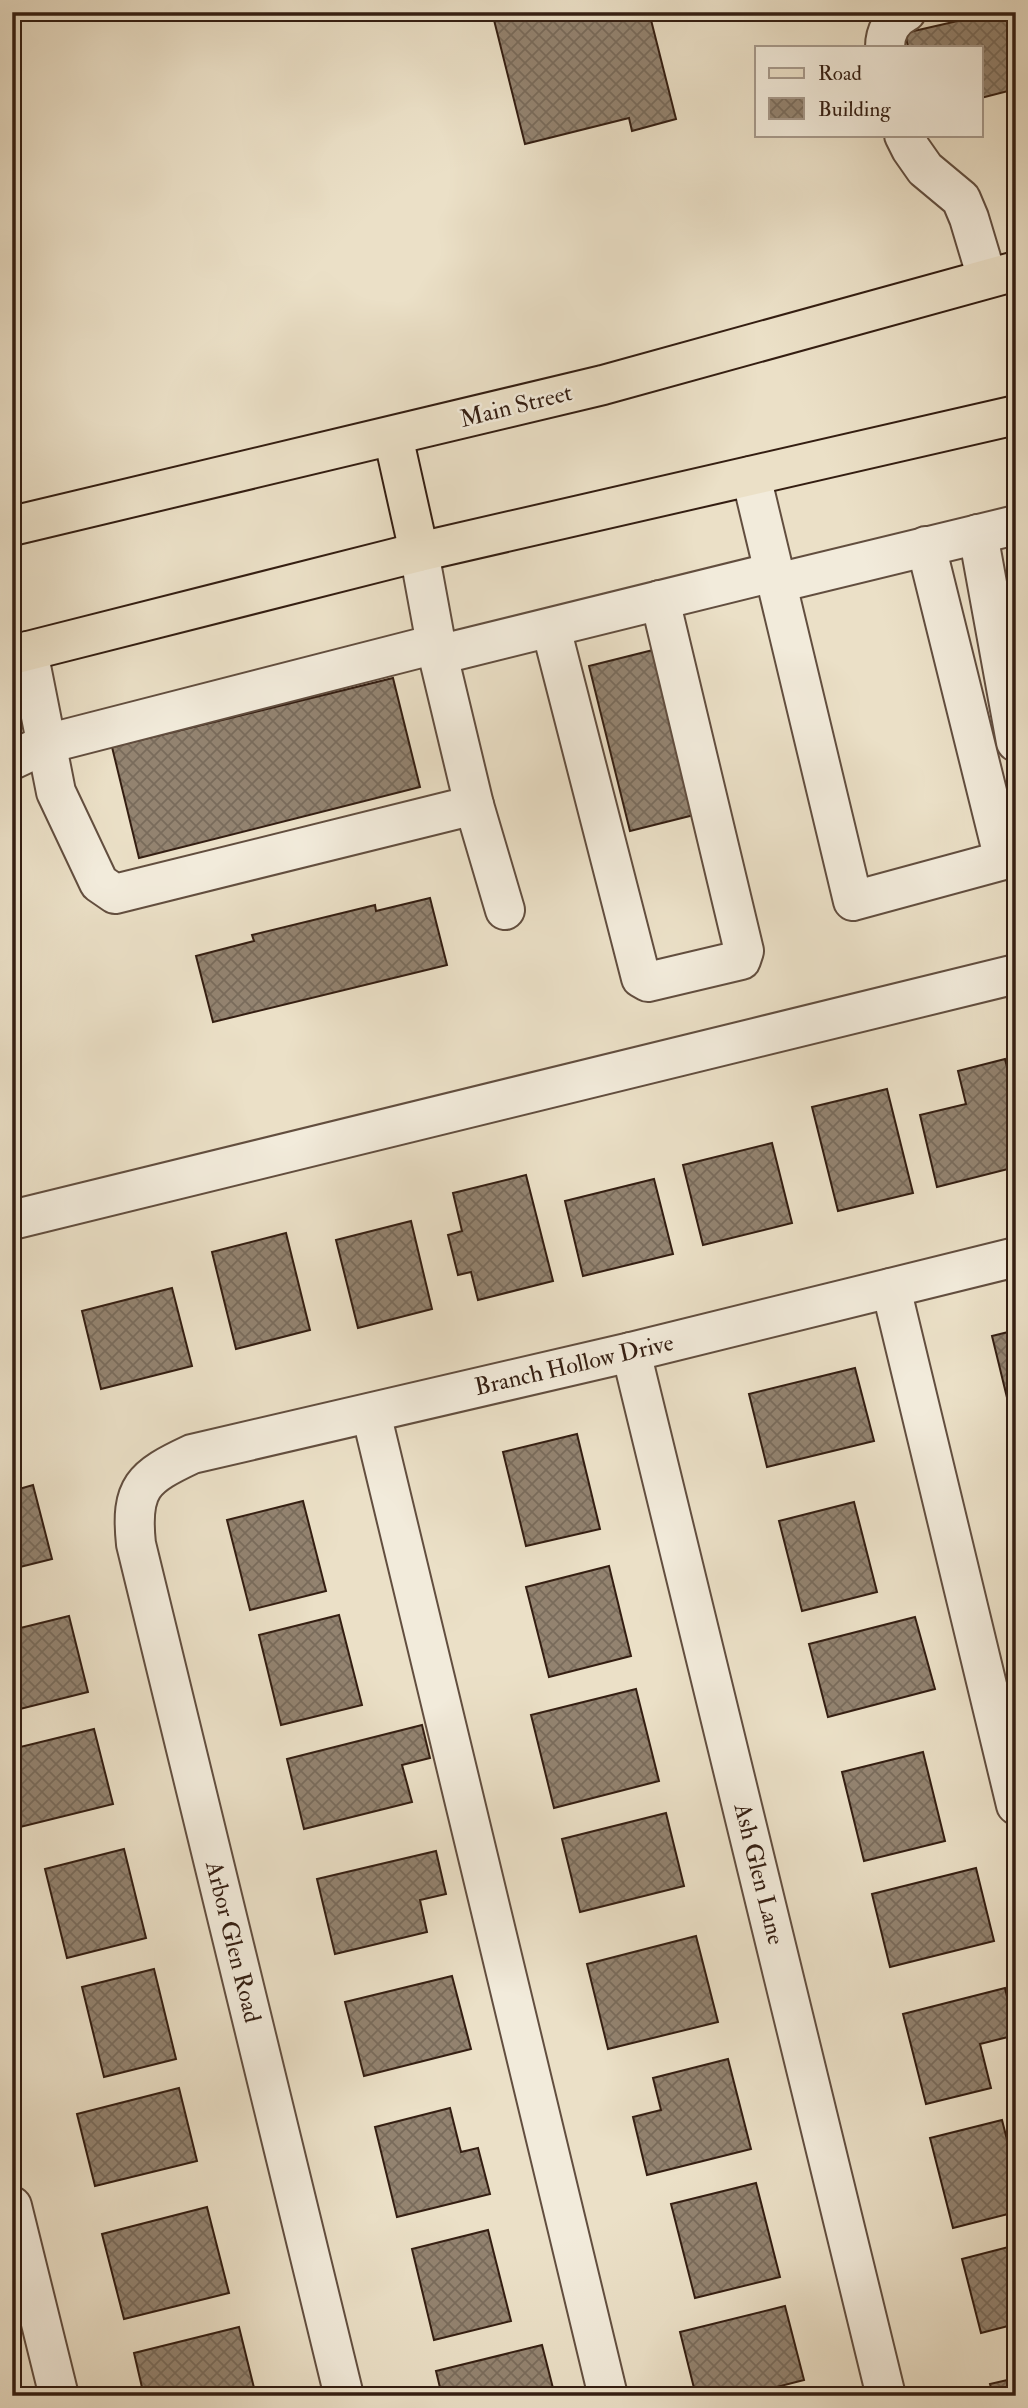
<svg xmlns="http://www.w3.org/2000/svg" width="1028" height="2408" font-family="'IM FELL Double Pica',serif">
<defs>
<pattern id="building-cross-hatch" width="8" height="8" patternUnits="userSpaceOnUse" patternTransform="scale(1.75)"><rect width="8" height="8" fill="#938370"/><path d="M0 0l8 8M0 8l8-8" fill="none" stroke="#796b5b"/></pattern>
</defs>
<rect width="100%" height="100%" fill="#ebe0c7"/>
<filter id="stains"><feTurbulence type="fractalNoise" baseFrequency=".00286" numOctaves="4"/><feColorMatrix values="0 0 0 0 .2 0 0 0 0 .09 0 0 0 0 .02 0 0 0 .5 -.17"/></filter>
<radialGradient id="worn" r=".72"><stop offset=".6" stop-color="#630" stop-opacity="0"/><stop offset="1" stop-color="#630" stop-opacity=".3"/></radialGradient>
<g fill="url(#building-cross-hatch)" stroke="#341e12" stroke-width="2">
<polygon points="492,12 649,12 676,119 632,131 629,118 525,144"/>
<polygon points="997,12 1016,12 1016,89 981,98 981,47 908,47 905,33"/>
<polygon points="657,649 698,814 630,831 589,666"/>
<polygon points="393,678 420,787 139,858 112,747"/>
<polygon points="430,898 447,965 213,1022 196,956 254,941 252,935 375,905 376,911"/>
<polygon points="1005,1059 1016,1102 1016,1167 937,1187 920,1115 966,1104 958,1071"/>
<polygon points="887,1089 913,1193 838,1211 812,1107"/>
<polygon points="772,1143 792,1223 703,1245 683,1165"/>
<polygon points="526,1175 553,1281 478,1300 471,1272 458,1275 448,1235 462,1231 453,1193"/>
<polygon points="654,1179 673,1254 583,1276 565,1201"/>
<polygon points="411,1221 432,1309 358,1328 336,1240"/>
<polygon points="286,1233 310,1330 236,1349 212,1252"/>
<polygon points="172,1288 192,1366 101,1389 82,1311"/>
<polygon points="1016,1330 1016,1408 1010,1410 992,1336"/>
<polygon points="855,1368 874,1441 767,1467 749,1394"/>
<polygon points="577,1434 600,1529 526,1546 503,1452"/>
<polygon points="33,1485 52,1559 12,1569 12,1491"/>
<polygon points="303,1501 326,1591 250,1610 227,1520"/>
<polygon points="854,1502 877,1592 802,1611 779,1521"/>
<polygon points="609,1566 631,1656 549,1677 526,1587"/>
<polygon points="339,1615 362,1705 281,1725 259,1635"/>
<polygon points="69,1616 88,1692 12,1711 12,1630"/>
<polygon points="915,1617 935,1689 828,1717 809,1644"/>
<polygon points="636,1689 659,1781 554,1808 531,1715"/>
<polygon points="422,1725 430,1758 402,1765 412,1802 304,1829 287,1759"/>
<polygon points="94,1729 113,1804 12,1829 12,1749"/>
<polygon points="923,1752 945,1841 864,1861 842,1772"/>
<polygon points="666,1813 684,1886 580,1912 562,1839"/>
<polygon points="124,1849 146,1938 67,1958 45,1869"/>
<polygon points="436,1851 446,1894 420,1900 427,1932 335,1954 317,1879"/>
<polygon points="976,1868 994,1941 890,1967 872,1894"/>
<polygon points="696,1936 718,2022 608,2049 587,1964"/>
<polygon points="154,1969 176,2059 104,2077 82,1987"/>
<polygon points="452,1976 471,2049 364,2076 345,2002"/>
<polygon points="1005,1988 1016,2035 980,2044 991,2088 926,2104 903,2014"/>
<polygon points="728,2059 751,2149 647,2175 633,2117 661,2110 653,2078"/>
<polygon points="179,2088 197,2161 95,2186 77,2114"/>
<polygon points="450,2108 461,2152 478,2148 490,2194 397,2217 375,2127"/>
<polygon points="1002,2120 1016,2175 1016,2212 953,2228 930,2138"/>
<polygon points="756,2183 780,2277 695,2298 671,2204"/>
<polygon points="207,2207 229,2293 124,2319 102,2234"/>
<polygon points="488,2230 511,2321 434,2340 412,2249"/>
<polygon points="1016,2245 1016,2324 981,2333 962,2259"/>
<polygon points="785,2306 804,2380 741,2396 696,2396 680,2332"/>
<polygon points="239,2327 256,2396 144,2396 134,2353"/>
<polygon points="542,2345 555,2396 442,2396 436,2371"/>
<polygon points="1016,2378 1016,2396 993,2396 990,2384"/>
</g>
<g fill="none" stroke-linecap="round" stroke-linejoin="round">
<g stroke="#624e3f" stroke-width="42">
<g id="minor">
<path d="M885,47C885,32 892,19 906,12"/>
<polyline points="904,135 911,149 925,169 961,199 969,218 987,278"/>
<polyline points="751,476 853,901 1004,860 926,546"/>
<polyline points="978,534 1016,742"/>
<polyline points="777,583 1016,525"/>
<polyline points="551,628 641,978 648,982 741,960 744,951 660,600"/>
<polyline points="28,651 56,792 99,883 115,894 474,805 438,655 419,552"/>
<polyline points="438,655 774,572"/>
<polyline points="12,760 46,744 436,644"/>
<polyline points="474,805 505,910"/>
<polyline points="12,1220 1016,974"/>
<polyline points="891,1288 1016,1805"/>
<polyline points="631,1352 886,2396"/>
<polyline points="371,1413 608,2396"/>
<polyline points="12,2206 59,2396"/>
<path d="M344,2396L136,1544C130,1487 143,1477 192,1454L631,1352L1016,1257"/>
</g>
</g>
<g stroke="#341e12" stroke-width="42">
<g id="major">
<polyline points="393,436 419,552"/>
<polyline points="12,526 603,385 1016,271"/>
<polyline points="12,655 419,552 1016,415"/>
</g>
</g>
<use href="#minor" stroke="#f2ebdb" stroke-width="38"/>
<use href="#major" stroke="#ebe0c7" stroke-width="38"/>
</g>
<g text-anchor="middle" dominant-baseline="central" stroke-width="5" stroke-linejoin="round" paint-order="stroke">
<g font-size="24" fill="#341e12" stroke="#f2ebdb">
<text transform="translate(516 406) rotate(-14)">Main Street</text>
<text transform="translate(574 1365) rotate(-13)">Branch Hollow Drive</text>
<text transform="translate(759 1874) rotate(76)">Ash Glen Lane</text>
<text transform="translate(233 1942) rotate(76)">Arbor Glen Road</text>
</g>
</g>
<rect width="1028" height="2408" fill="none" stroke="#ebe0c7" stroke-width="42"/>
<rect x="14" y="14" width="1000" height="2380" fill="none" stroke="#341e12" stroke-width="3.5"/>
<rect x="21" y="21" width="986" height="2366" fill="none" stroke="#341e12" stroke-width="2"/>
<rect x="755" y="46" width="228" height="91" fill="#f2ebdb" stroke="#a6998b" stroke-width="2"/>
<rect x="769" y="68" width="35" height="10" fill="#ebe0c7" stroke="#a6998b" stroke-width="2"/>
<text x="818" y="80" font-size="21" fill="#341e12">Road</text>
<rect x="769" y="98" width="35" height="21" fill="url(#building-cross-hatch)" stroke="#a6998b" stroke-width="2"/>
<text x="818" y="116" font-size="21" fill="#341e12">Building</text>
<rect width="100%" height="100%" filter="url(#stains)"/>
<rect width="100%" height="100%" fill="url(#worn)"/>
</svg>
